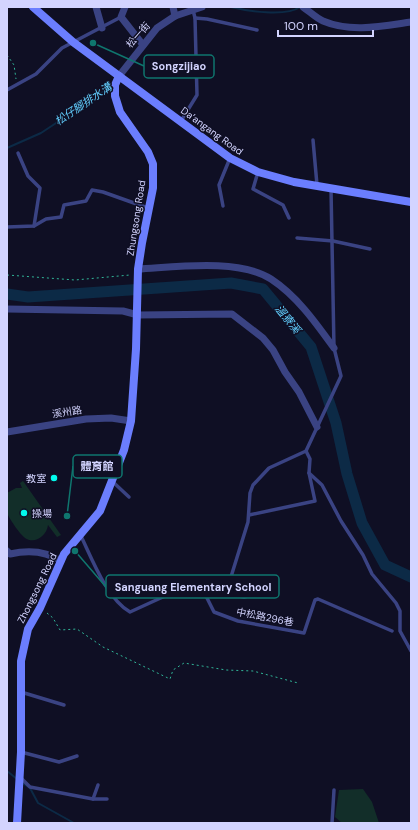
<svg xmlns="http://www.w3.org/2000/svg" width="418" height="830" font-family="'DM Sans','Noto Sans TC',sans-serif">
<rect width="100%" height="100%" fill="#0f0f24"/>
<g fill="#122e29">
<path d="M23,481L61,535L57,537L48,525C47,535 35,545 25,538C19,533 11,521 8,515C5,509 7,499 7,493L16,488H22L20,483Z"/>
<polygon points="363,789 372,802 379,823 342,823 335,817 339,790"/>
</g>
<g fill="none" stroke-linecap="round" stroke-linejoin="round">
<g stroke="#0c2a46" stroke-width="2">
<path d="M231,7C247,11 286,17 300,7"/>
<polyline points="7,148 41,133 112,86"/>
<polyline points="7,771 17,779"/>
<polyline points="21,782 30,788 38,803 74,823"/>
</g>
<polyline stroke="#0c2a46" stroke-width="11" points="7,294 28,297 231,283 263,289 311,347 336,423 347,474 362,523 385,565 411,577"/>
<g stroke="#30b598" stroke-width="1" stroke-dasharray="2 3" stroke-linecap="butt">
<polyline points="7,55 14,65 16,79"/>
<polyline points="7,275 75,280 130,275"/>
<polyline points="47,613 53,618 60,630 77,629 103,647 170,679 173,670 184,663 226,670 253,671 298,683"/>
</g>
<g stroke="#3a4383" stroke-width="3.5">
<polyline points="195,18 207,19 257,30"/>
<polyline points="7,90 36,74 62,48 121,17"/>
<polyline points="181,121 197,95 195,18 193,10"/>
<polyline points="313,140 317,185"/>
<polyline points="18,153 28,176 40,188 34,226"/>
<polyline points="258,172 253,189 283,205 289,218"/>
<polyline points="223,206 219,185 230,158"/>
<polyline points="7,227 34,226 46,219 61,217 64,205 86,201 92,190 103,192 148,208"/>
<polyline points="297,238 333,241 370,249"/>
<polyline points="309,473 322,485 341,521 363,555 372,574 396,603 400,611 400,631 411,651"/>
<polyline points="113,482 129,497"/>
<polyline points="249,515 315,501 309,473 310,459 306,451"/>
<path d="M81,536C92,559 107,599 130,612L165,596L188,578L204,592L214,612L238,621L304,633L315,600L318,599L392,631"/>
<polyline points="267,592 244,597 234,595 230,586 230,580 248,522 250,493 253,485 269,468 306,451 341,376 334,348 331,189"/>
<polyline points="21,692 64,705"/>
<polyline points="21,752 59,762 77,756"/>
<polyline points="21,778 30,787 93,799 98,785"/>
<polyline points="93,799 107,799"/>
<polyline points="332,823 334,790"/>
</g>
<g stroke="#3a4383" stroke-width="7">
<polyline points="96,7 102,28"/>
<polyline points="125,7 121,17 143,45"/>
<polyline points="173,7 175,16"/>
<path d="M303,7C309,11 316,18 323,21C351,33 383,26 411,22"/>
<polyline points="119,76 157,28 175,16 202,7"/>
<path d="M138,269C176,267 238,258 271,279C297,296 316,323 334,348"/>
<polyline points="7,309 123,311 138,315 232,314 263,338 273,350 285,372 299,392 317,427"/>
<polyline points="7,432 86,419 111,418 131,421"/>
<path d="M7,551L10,554C27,550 46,551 61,561"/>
</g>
<g stroke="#6b7efe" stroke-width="8">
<polyline points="33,7 73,42 230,158 258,172 294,182 411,202"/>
<polyline points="17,823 21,752 21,661 28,629 40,608 64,554 100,511 124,450 131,421 136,349 138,269 142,243 153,188 153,164 148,152 120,112 115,96 115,85 119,76"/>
</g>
</g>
<g fill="#02fbed" stroke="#0f0f24" stroke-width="1.5">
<circle cx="54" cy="478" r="4"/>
<circle cx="24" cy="513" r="4"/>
</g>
<g text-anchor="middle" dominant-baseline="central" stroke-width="3" stroke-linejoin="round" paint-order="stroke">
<g font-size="10" fill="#d3d4ff" stroke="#0f0f24">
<text transform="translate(138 35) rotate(-49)">松一街</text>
<text transform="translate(212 131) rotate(36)">Da’angang Road</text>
<text transform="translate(136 218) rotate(-81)">Zhungsong Road</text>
<text transform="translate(67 412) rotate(-9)">溪州路</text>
<text transform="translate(37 588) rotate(-64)">Zhongsong Road</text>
<text transform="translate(265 617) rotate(11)">中松路296巷</text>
</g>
<g font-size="10" fill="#d3d4ff" stroke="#0f0f24" text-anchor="end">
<text x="46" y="478">教室</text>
<text x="32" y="513" text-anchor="start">操場</text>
</g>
<g font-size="11" font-style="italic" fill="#62cefe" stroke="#0f0f24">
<text transform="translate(83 104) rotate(-34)">松仔腳排水溝</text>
<text transform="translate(288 319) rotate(51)">溫寮溪</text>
</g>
</g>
<path fill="none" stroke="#0f766e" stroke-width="1.5" d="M93 43L144 66M67 516L73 466M75 551L106 587"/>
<g fill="#0f766e" stroke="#0f0f24" stroke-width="1.5">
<circle cx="93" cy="43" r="4"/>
<circle cx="67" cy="516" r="4"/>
<circle cx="75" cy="551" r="4"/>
</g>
<g fill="#0f0f24" stroke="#0f766e" stroke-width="1.5">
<rect x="144" y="55" width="70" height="23" rx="4"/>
<rect x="73" y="455" width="49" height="23" rx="4"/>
<rect x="106" y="575" width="173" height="23" rx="4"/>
</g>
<g font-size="11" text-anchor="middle" font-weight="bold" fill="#d3d4ff">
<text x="179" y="70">Songzijiao</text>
<text x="97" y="470">體育館</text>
<text x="193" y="591">Sanguang Elementary School</text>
</g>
<rect width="418" height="830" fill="none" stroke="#d3d4ff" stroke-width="16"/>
<path d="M278 30v6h95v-6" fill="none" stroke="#d3d4ff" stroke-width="2"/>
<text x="284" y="30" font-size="12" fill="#d3d4ff" stroke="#0f0f24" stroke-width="3" paint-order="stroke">100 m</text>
</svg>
